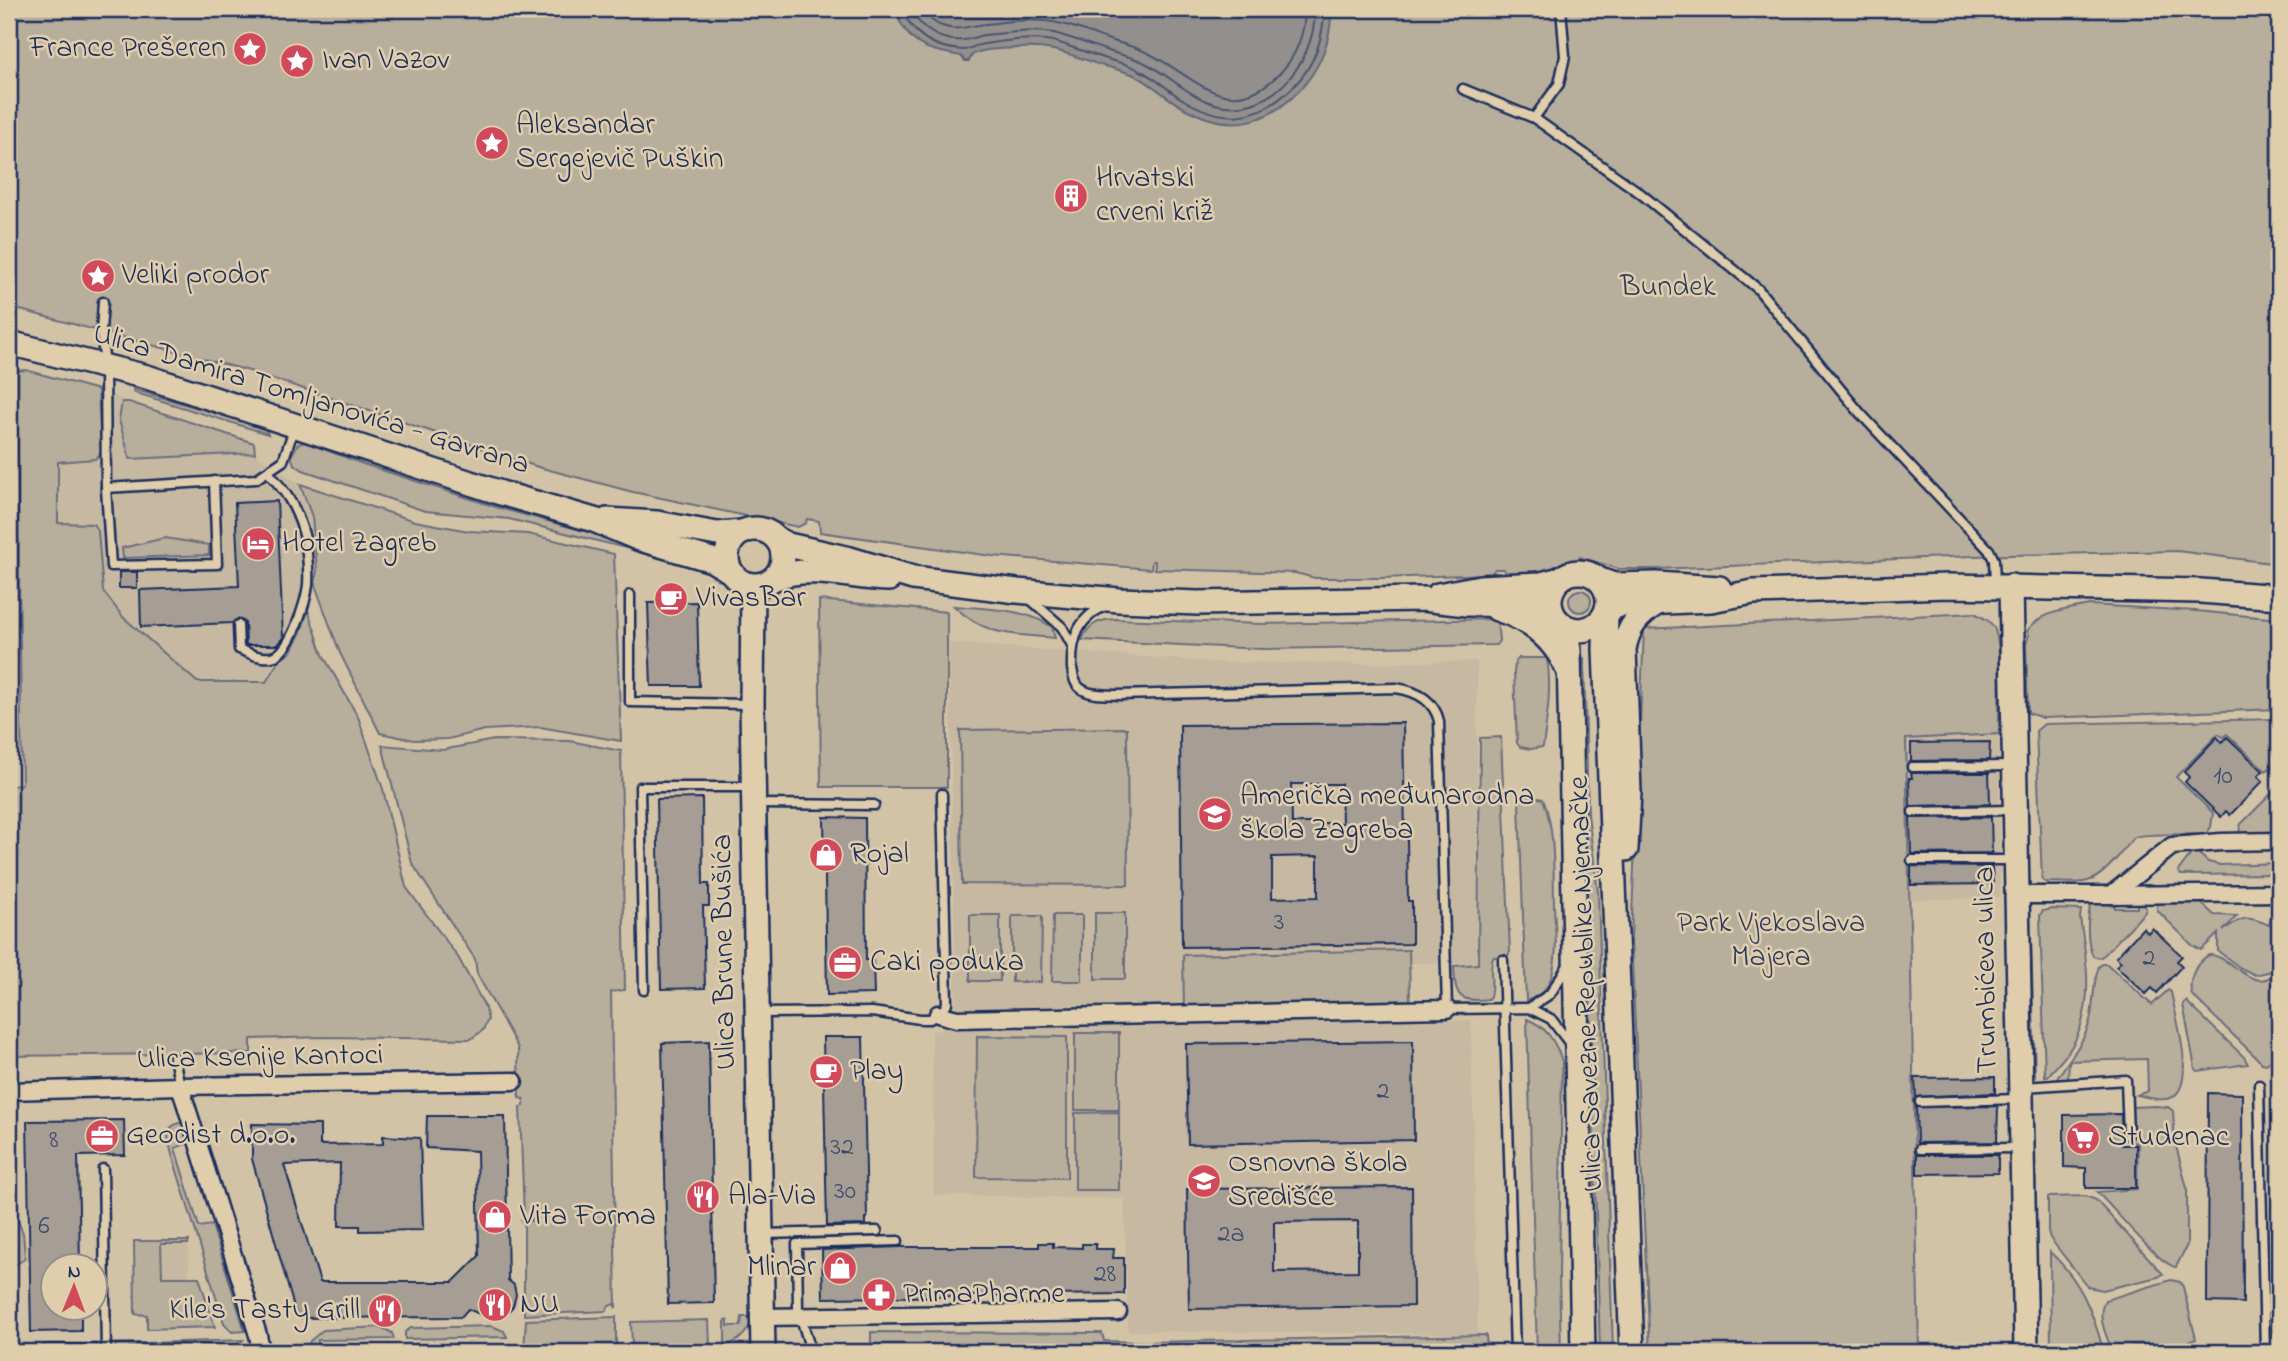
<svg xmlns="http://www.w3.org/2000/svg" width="2288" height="1361" font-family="'Indie Flower',sans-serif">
<rect width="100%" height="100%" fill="#d3c3a6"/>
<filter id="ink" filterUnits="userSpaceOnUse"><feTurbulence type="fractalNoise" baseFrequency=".0143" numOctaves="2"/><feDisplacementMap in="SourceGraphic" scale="14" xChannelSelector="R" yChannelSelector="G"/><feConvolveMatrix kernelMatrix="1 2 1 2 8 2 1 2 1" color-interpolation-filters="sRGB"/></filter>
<g filter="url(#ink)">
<g fill="#c6b8a1">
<polygon points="98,390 143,407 254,443 255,454 300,484 312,517 317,569 315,585 301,632 290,654 279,661 266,682 197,682 123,617 103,591 98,531 58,524 58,461 83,462 101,453"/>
<polygon points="949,643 1215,662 1358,664 1477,661 1477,963 1409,963 1410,1001 956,1011"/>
<polygon points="1999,734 2000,897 1911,900 1906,738"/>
<polygon points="1471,1020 1478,1334 1128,1331 1124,1199 934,1195 932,1031 954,1028"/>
<polygon points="161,1244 188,1244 189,1277 162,1277"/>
</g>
<g fill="#b8ae9c" stroke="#6a6e7d" stroke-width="2">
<polygon points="9,9 2279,9 2279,564 2177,551 1973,556 1656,569 1619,569 1580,557 1580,560 1563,564 1547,572 1505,573 1504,569 1495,569 1491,574 1380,578 1315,578 1295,573 1155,569 1155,561 1152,561 1151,569 992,556 820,532 819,521 807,519 806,523 798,527 633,492 538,467 253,372 9,307"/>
<polygon points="26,370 98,390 101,453 95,459 58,462 58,523 93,524 98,531 103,591 123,617 197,682 266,682 279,661 290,653 301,632 308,610 323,655 358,717 383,789 406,887 458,957 484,1005 488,1019 483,1030 471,1039 325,1037 251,1039 251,1053 9,1056 9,787 22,784 16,371"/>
<polygon points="133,389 259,426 266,430 268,434 133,392"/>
<polygon points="122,402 129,402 254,443 255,453 130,459 119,420"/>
<polygon points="305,442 363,464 499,508 622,541 654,555 509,519 425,511 303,470 294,464 291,456 298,444"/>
<polygon points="300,484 415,521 469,531 528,534 614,554 621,741 540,727 485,730 448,739 414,740 380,733 340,653 315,585 317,569 312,517"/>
<polygon points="165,538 209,545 209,555 123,558 122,548"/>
<circle cx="1580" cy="601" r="11"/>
<polygon points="819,600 947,612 947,787 821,787"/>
<path d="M2089,605L2196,611L2279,619V709L2043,718L2028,713L2026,644L2029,635L2027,631C2042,611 2065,610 2089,605Z"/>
<path d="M954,606C986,609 1025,608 1052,627L1055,638C1013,634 986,637 954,606Z"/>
<path d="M1974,613C1982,617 1992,621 1995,630C2003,651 1998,709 1999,734L1906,739L1919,1352H1650L1631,939L1644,629Z"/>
<path d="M1114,619L1262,624L1497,619L1499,641L1496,645L1262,649L1082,640C1088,625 1098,620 1114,619Z"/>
<path d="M1519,658H1547C1552,687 1547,718 1543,747L1531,749L1520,747L1517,743L1514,673L1515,662Z"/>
<polygon points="1580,658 1584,658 1588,814 1598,892 1613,1352 1600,1352"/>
<path d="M2279,719V761L2266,771L2227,734L2223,737L2218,734L2176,777L2213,813L2211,827L2206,834C2195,834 2140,834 2135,837C2129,841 2122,852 2117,858C2090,889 2084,882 2045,882L2042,880L2036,731L2044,724Z"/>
<polygon points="1127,728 1128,885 962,884 960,730"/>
<path d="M1501,737L1510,952L1507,957H1493C1488,971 1495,986 1489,999C1458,1003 1455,996 1454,966L1478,964L1480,738Z"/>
<polygon points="494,740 570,741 621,751 625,990 611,992 616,1308 614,1304 609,1306 606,1311 524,1315 524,1220 534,1220 534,1218 524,1218 520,1107 524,1106 524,1099 519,1098 518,1048 477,974 475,959 412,863 382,745 442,750"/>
<polygon points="2279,786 2279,835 2238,836 2241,824"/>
<path d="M1534,797L1543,799C1556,831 1553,872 1554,906C1555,927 1558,950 1553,971C1549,988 1542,995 1526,1001L1519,803L1524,798Z"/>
<polygon points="2197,852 2208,862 2220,865 2279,863 2279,874 2181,875 2178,871 2192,853"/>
<path d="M2163,901H2199L2214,915L2237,916L2223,931C2242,916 2247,915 2269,925L2272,913L2279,904V964L2272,971L2255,975L2239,967L2218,951V934L2201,950L2192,945L2157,910V905Z"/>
<path d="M2091,903H2114L2115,908H2137V903L2144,904L2146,908L2145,912L2104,955L2099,958L2093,956C2086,942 2087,918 2091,903Z"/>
<path d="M2052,909L2081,910L2080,918C2087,961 2095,1006 2072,1046C2066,1057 2056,1066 2048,1076H2045L2040,915L2043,911Z"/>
<rect x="1095" y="913" width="30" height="66"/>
<rect x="970" y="915" width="30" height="66"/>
<polygon points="1053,915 1082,915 1082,981 1052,981"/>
<polygon points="1012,916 1042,916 1041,982 1012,982"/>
<polygon points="2031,936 2035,1074 2032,1069 2028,942"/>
<polygon points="1409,950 1410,1001 1184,1006 1183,955"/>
<path d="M2209,955C2231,954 2254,999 2279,970V1047L2272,1060L2266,1064L2262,1063L2192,995C2187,980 2196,962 2209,955Z"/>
<path d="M2103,964H2107L2152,1005L2168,990L2171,992C2175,1015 2196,1080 2174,1096C2166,1103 2146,1097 2137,1095L2148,1091L2147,1059L2069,1061L2068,1080H2056C2068,1060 2087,1040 2091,1016C2094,999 2093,982 2099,966Z"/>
<polygon points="2186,1001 2244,1057 2248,1064 2198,1071 2195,1068 2183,1004"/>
<path d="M1527,1019C1547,1027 1555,1041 1562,1061L1559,1275L1561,1352H1537Z"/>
<rect x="1075" y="1033" width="44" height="77"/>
<polygon points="977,1036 1067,1037 1067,1178 976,1177"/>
<path d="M2156,1106L2168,1107L2173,1111L2175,1142L2187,1188V1245L2176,1267C2161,1267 2112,1206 2097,1192L2137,1189L2138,1143L2130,1142L2131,1107Z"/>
<polygon points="1119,1112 1119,1190 1075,1190 1075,1113"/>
<path d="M182,1122L189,1143L175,1148L199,1227L212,1225L245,1331L232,1332L224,1323L173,1158C169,1142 161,1127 182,1122Z"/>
<polygon points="9,1131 16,1137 17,1177 9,1177"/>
<polygon points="2086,1196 2096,1200 2163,1274 2158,1277 2103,1290 2088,1287 2050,1238 2048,1231 2048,1197"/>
<polygon points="9,1199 23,1233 25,1256 24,1259 9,1269"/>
<polygon points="134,1241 189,1241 188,1244 161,1244 162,1277 199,1277 215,1327 147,1329 147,1315 135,1314"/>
<path d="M2050,1252C2081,1281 2092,1310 2103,1349L2051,1352Z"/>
<path d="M2171,1280L2180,1282L2183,1287L2196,1339L2185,1343L2132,1346L2127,1351H2112C2106,1334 2096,1316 2105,1300Z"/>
<polygon points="616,1317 616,1348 524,1350 526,1320"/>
<path d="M742,1317H751C750,1332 739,1342 725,1346V1320L728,1321V1326H741Z"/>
<polygon points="709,1320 710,1345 632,1347 631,1322"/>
<polygon points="492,1326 504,1331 507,1337 405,1339 405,1332 411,1328"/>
<polygon points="381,1327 392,1333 394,1339 318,1340 318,1352 307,1352 310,1341 323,1330"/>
<polygon points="871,1332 1102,1333 1104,1341 1147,1342 1486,1335 1487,1352 877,1352 871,1346"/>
<polygon points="243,1340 233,1352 214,1352 214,1345 129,1347 128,1352 117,1352 115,1344"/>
<polygon points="47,1344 96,1344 96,1352 41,1352 42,1346"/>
</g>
<path fill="#928f8d" stroke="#62697a" stroke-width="2" d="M894,9H1331C1332,39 1320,69 1299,91C1265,126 1228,132 1184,108C1167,99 1153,84 1136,76C1125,71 1112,68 1100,65C1068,54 1054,46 1018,48C1004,49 984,48 972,55L969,61H965L961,56C924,49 910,47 894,9Z"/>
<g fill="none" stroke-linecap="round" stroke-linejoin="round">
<g stroke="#4b5571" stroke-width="2">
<path d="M902,9C913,36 935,49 964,50C969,50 973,46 979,45C999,41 1033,37 1053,41C1070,46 1087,53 1104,58C1116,62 1128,64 1139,70C1154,77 1166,88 1179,97C1221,124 1258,123 1294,86C1314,66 1324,38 1324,9"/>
<path d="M911,9C920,29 940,42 963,40C970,40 977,36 984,35C1007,33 1032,29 1054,33C1072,38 1088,44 1105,50C1117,54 1129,56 1141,61C1166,72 1184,93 1209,102C1268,124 1316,62 1315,9"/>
<path d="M923,9C927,16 933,23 942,26C955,31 966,27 979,25C1002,22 1030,18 1053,22C1073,25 1091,34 1110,40C1123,44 1137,47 1150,54C1197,78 1230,125 1281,72C1297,55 1305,32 1305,9"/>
</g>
<polyline stroke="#62697a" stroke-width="5" points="523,1220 533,1219"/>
</g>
<g fill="#a69e95" stroke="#1b2f5e" stroke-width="2" fill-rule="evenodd">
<polygon points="1064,185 1082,191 1079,206 1060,201"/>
<polygon points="277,501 283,638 278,645 246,645 245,622 238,619 232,623 141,627 140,590 239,586 235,503"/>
<rect x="119" y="572" width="18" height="16"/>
<polygon points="697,602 699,686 651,686 648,603"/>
<path d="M1403,723L1405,838H1407L1408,901H1412V944L1182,947L1180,725ZM1291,784H1341L1342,823H1292ZM1318,856V897L1272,898V857Z"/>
<polygon points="2217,737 2222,742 2227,737 2263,771 2258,776 2263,781 2230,815 2226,811 2221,817 2185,782 2189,777 2184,772"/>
<polygon points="1990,742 1989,760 1911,761 1911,743"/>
<polygon points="1911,773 1989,773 1990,804 1910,806 1909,778 1912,778"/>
<polygon points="702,798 703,884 709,884 709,906 703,906 705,988 661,989 657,799"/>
<polygon points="824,817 865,818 866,960 873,960 874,994 827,995"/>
<polygon points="1991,817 1992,853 1911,854 1910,818"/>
<polygon points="1911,866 1992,867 1993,884 1911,885"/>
<polygon points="2143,928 2148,933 2152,928 2182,956 2177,961 2182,966 2157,993 2152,988 2146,994 2116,966 2121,962 2116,957"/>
<polygon points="823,1037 863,1037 867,1218 865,1218 865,1225 827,1226"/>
<polygon points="709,1041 714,1303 668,1304 662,1043"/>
<polygon points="1413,1041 1414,1140 1188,1144 1186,1044"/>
<polygon points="1995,1077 1995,1093 1916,1097 1915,1078"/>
<polygon points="2208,1093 2242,1094 2243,1303 2207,1302"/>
<polygon points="1995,1106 1998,1108 1997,1142 1917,1143 1916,1107"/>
<polygon points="2121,1114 2122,1145 2136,1145 2136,1188 2086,1188 2086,1168 2064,1167 2064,1115"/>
<polygon points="427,1116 505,1116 508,1280 514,1285 516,1295 513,1306 507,1313 489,1318 468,1309 461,1317 297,1318 252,1159 252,1124 320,1125 320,1145 383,1144 383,1136 420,1138 423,1230 360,1231 360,1226 339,1226 340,1163 284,1165 320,1282 453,1282 479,1256 477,1151 426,1148"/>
<polygon points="124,1120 125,1155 78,1156 80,1266 52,1266 52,1308 81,1308 81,1331 31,1332 27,1121"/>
<polygon points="1917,1155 1998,1155 1998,1173 1917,1174"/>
<path d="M1412,1187L1413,1306L1189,1309L1187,1189ZM1358,1221V1271L1274,1272V1222Z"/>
<polygon points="1039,1243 1053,1243 1053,1247 1082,1248 1082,1244 1096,1244 1096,1249 1114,1249 1113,1258 1124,1258 1124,1294 823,1298 822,1250 900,1247 1039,1247"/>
</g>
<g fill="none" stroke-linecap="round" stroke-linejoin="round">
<g stroke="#1b2f5e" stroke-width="13">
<g id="lane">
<polyline points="1463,89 1534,118 1640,193 1758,289 1860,413 1989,550 1994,560 1995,584"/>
<polyline points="1534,118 1559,84 1565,56 1561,9"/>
<polyline points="103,302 101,331 105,365 106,488 256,479 283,461 294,429"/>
<polyline points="106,488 111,566 217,564 214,481"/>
<polyline points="630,595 630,702 749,704"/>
<polyline points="1030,599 1062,627 1072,645"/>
<path d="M1107,605C1078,617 1071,639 1072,668C1073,675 1074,683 1080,688C1090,696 1106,694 1118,695L1396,688C1416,691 1434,700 1439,721L1447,1009L1529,1008L1551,1019L1571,1045"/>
<path d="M238,625L239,649C250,654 263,660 275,656C291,649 306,602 308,585C309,572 307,544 303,531C295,505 286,492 268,472"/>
<polyline points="1912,767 2011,766"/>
<polyline points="755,804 874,805"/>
<polyline points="1913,812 2012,810"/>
<polyline points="1912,860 2014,860"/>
<polyline points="1503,960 1515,1352"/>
<polyline points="644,990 640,787 750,787"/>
<polyline points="1529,1008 1550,994 1569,964"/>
<polyline points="761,1013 872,1012 920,1019 930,1019 944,1009 947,1003 942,794"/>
<polyline points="174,1058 180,1086"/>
<polyline points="2259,1085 2265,1352"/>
<polyline points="2024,1087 2126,1080 2128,1135"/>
<polyline points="1920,1102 2018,1099"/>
<polyline points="1920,1149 2019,1148"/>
<polyline points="103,1169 106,1352"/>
<polyline points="764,1234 877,1231"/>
<polyline points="808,1352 808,1341 798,1308 797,1244 898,1241"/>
</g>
</g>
<g stroke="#1b2f5e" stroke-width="21">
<g id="street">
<polyline points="2017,895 2111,895 2172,846 2221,842 2279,841"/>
<polyline points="2111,895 2279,893"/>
<polyline points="938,1014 957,1019 1447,1009"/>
<polyline points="180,1086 258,1335 261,1352"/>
<polyline points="9,1091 180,1086 514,1081"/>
<polyline points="762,1317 1118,1312"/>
</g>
</g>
<g stroke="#1b2f5e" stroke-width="28">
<g id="secondary">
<polyline points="9,343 147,377 501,493 594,520 640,539 712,560 730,571"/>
<polyline points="607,520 657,523 717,534 743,532"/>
<circle cx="755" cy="557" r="28"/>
<polyline points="777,539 788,545 850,559 913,578 1017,591 1119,600 1198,603 1423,599 1466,604 1533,605 1542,607 1552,612"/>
<circle cx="1579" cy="601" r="29"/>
<path d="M775,578C809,564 852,578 889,579"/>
<polyline points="1600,580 1614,585 1656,584 1719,588"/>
<polyline points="753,586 752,704 763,1352"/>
<polyline points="2011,586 2026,1352"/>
<polyline points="1438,595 1480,587 1541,584 1560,579"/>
<path d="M1497,609C1529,619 1553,637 1567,668"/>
<polyline points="1607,610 1622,604 1711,600 1753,592 1948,586 2201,591 2279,597"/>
<polyline points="1606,614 1605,649 1632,1352"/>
<polyline points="1561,624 1566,632 1569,650 1583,1352"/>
<path d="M1626,849L1629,792L1624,649C1628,627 1638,615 1657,603"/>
</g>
</g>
<use href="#lane" stroke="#dfcdab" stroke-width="8"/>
<use href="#street" stroke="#dfcdab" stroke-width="16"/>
<use href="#secondary" stroke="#dfcdab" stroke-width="23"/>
</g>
</g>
<defs>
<g id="sight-disc" transform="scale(1.75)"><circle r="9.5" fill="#d1495b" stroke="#dfcdab"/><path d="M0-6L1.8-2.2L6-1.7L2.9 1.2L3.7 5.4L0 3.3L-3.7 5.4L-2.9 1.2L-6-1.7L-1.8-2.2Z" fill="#fff"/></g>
<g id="building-disc" transform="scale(1.75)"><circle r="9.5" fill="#d1495b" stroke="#dfcdab"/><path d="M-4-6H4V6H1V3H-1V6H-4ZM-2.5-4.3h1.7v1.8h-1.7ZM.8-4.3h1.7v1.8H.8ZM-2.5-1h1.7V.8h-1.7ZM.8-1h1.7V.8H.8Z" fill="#fff"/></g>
<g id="hotel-disc" transform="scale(1.75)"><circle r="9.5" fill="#d1495b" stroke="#dfcdab"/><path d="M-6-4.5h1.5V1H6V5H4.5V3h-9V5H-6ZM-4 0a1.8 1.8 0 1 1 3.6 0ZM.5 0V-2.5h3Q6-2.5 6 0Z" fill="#fff"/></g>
<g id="cafe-disc" transform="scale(1.75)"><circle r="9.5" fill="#d1495b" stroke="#dfcdab"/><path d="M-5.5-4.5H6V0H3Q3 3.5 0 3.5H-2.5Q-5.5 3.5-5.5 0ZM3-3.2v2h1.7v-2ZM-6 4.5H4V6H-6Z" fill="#fff"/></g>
<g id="school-disc" transform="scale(1.75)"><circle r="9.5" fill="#d1495b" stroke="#dfcdab"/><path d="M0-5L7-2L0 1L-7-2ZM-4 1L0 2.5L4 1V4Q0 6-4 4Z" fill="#fff"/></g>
<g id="shop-disc" transform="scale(1.75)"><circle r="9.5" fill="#d1495b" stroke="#dfcdab"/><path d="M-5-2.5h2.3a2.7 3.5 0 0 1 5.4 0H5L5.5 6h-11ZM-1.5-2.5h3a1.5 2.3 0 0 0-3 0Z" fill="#fff"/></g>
<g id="office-disc" transform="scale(1.75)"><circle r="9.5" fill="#d1495b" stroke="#dfcdab"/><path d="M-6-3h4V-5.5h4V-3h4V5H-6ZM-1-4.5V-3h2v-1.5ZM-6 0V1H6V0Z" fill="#fff"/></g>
<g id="supermarket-disc" transform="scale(1.75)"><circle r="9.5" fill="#d1495b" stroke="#dfcdab"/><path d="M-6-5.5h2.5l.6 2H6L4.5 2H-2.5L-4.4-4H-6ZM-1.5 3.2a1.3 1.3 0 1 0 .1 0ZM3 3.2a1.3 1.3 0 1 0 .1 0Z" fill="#fff"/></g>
<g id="restaurant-disc" transform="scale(1.75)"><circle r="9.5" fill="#d1495b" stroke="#dfcdab"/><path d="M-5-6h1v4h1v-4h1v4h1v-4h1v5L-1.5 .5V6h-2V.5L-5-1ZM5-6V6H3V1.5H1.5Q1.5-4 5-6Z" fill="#fff"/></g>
<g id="pharmacy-disc" transform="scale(1.75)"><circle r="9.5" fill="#d1495b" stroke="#dfcdab"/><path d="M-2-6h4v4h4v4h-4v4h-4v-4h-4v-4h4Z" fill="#fff"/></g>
</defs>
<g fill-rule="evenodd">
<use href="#sight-disc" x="250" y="49"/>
<use href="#sight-disc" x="297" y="61"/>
<use href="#sight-disc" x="492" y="143"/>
<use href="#building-disc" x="1071" y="196"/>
<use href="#sight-disc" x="98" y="276"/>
<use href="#hotel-disc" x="258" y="544"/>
<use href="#cafe-disc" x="671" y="599"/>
<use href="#school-disc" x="1215" y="814"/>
<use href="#shop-disc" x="826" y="855"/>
<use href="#office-disc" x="845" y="963"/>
<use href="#cafe-disc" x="826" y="1072"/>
<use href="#office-disc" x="102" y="1136"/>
<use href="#supermarket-disc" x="2083" y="1138"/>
<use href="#school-disc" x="1204" y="1181"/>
<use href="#restaurant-disc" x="703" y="1197"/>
<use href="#shop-disc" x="495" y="1217"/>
<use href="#shop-disc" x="840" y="1268"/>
<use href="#pharmacy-disc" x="879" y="1295"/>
<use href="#restaurant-disc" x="495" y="1305"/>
<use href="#restaurant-disc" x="385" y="1311"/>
</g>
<g text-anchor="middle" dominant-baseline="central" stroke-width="5" stroke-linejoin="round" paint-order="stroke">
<g font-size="26" fill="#3e4b6c">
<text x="2223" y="777">10</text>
<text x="1279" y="923">3</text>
<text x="2149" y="959">2</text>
<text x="1383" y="1092">2</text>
<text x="54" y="1141">8</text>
<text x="842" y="1148">32</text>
<text x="845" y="1192">30</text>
<text x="44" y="1227">6</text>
<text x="1231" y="1235">2a</text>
<text x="1105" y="1275">28</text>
</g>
<g font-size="30" fill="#1b2f5e" stroke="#dfcdab" text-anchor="start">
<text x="226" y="49" text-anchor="end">France Prešeren</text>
<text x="322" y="61">Ivan Vazov</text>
<text x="516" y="126">Aleksandar<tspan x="516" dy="34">Sergejevič Puškin</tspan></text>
<text x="1096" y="179">Hrvatski<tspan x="1096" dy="34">crveni križ</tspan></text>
<text x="122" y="276">Veliki prodor</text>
<text x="282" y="544">Hotel Zagreb</text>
<text x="696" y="599">VivasBar</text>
<text x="1240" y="797">Američka međunarodna<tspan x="1240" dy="34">škola Zagreba</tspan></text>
<text x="850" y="855">Rojal</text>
<text x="870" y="963">Caki poduka</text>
<text x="850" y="1072">Play</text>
<text x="126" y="1136">Geodist d.o.o.</text>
<text x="2108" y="1138">Studenac</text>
<text x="1228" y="1164">Osnovna škola<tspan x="1228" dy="34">Središće</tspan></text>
<text x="728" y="1197">Ala-Via</text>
<text x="520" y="1217">Vita Forma</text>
<text x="816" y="1268" text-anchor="end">Mlinar</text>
<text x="903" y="1295">PrimaPharme</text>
<text x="520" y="1305">NU</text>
<text x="360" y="1311" text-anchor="end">Kile's Tasty Grill</text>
</g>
<g font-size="30" fill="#2b3c64" stroke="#dfcdab">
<text x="1668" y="288">Bundek</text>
<text x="1771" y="924">Park Vjekoslava<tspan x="1771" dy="34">Majera</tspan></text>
</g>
<g font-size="30" fill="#1b2f5e" stroke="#dfcdab">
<text transform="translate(311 400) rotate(17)">Ulica Damira Tomljanovića - Gavrana</text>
<text transform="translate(725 952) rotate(-91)">Ulica Brune Bušića</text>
<text transform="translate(1987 970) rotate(-91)">Trumbićeva ulica</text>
<text transform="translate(1587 984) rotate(-92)">Ulica Savezne Republike Njemačke</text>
<text transform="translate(260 1058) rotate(-1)">Ulica Ksenije Kantoci</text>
</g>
</g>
<rect width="2288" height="1361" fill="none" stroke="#dfcdab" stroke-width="35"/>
<rect x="18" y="18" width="2253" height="1326" fill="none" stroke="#1b2f5e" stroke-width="2.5" filter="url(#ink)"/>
<g transform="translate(74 1287) rotate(1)"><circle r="33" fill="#dfcdab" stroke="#918e8c" stroke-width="2"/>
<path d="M0-5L12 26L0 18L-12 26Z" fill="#d1495b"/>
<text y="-10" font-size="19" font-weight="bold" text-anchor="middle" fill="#1b2f5e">N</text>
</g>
</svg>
